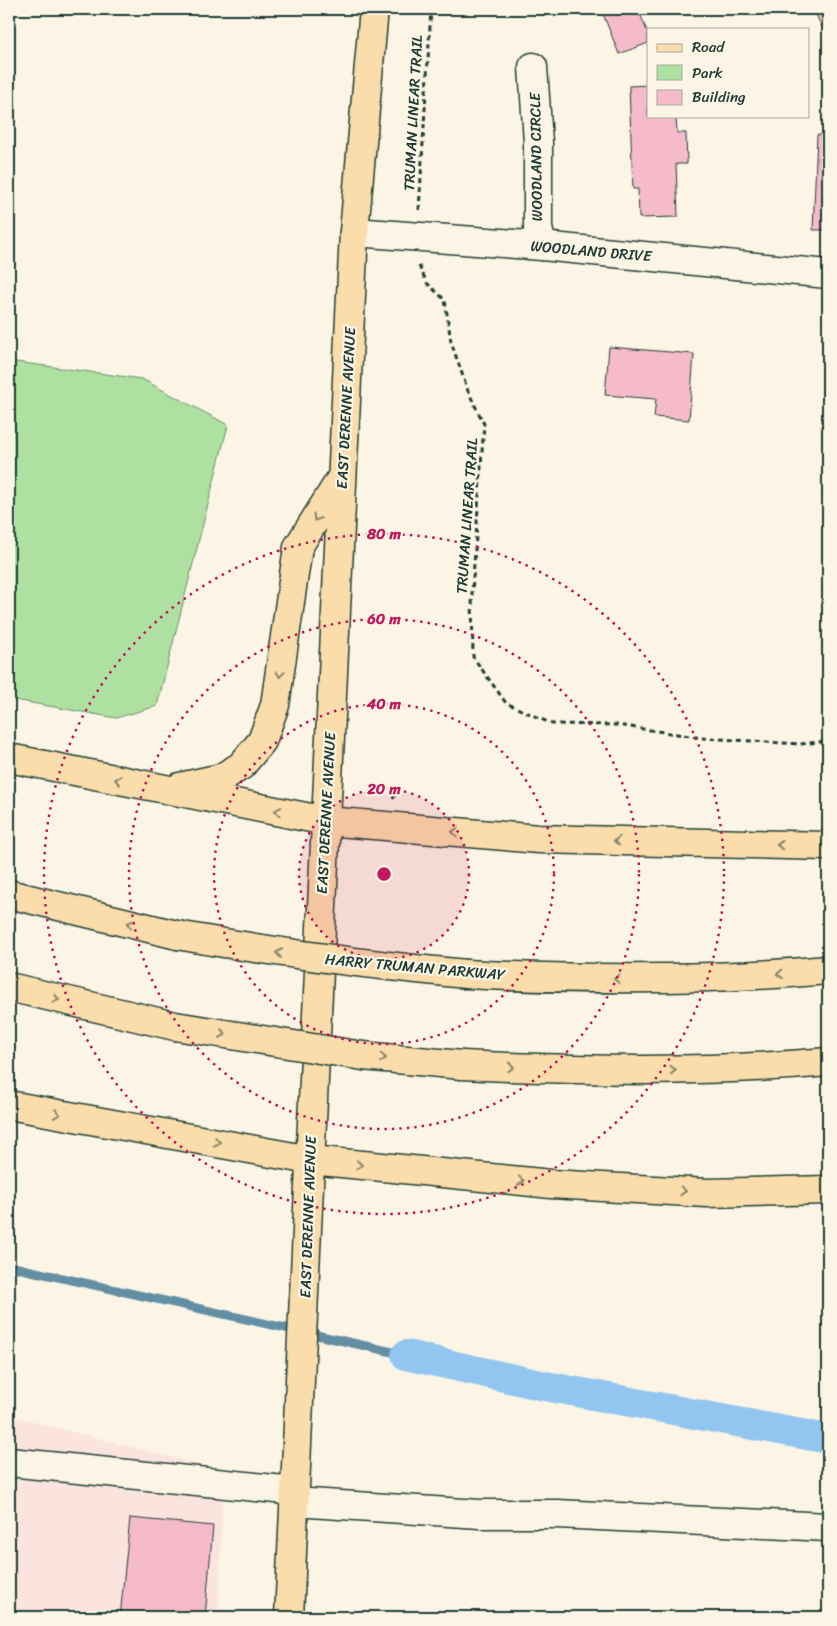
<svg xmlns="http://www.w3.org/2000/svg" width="837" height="1626" font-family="Sriracha,sans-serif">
<rect width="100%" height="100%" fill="#fcf5e5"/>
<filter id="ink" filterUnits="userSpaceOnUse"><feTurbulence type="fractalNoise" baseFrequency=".02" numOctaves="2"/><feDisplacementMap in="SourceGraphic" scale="10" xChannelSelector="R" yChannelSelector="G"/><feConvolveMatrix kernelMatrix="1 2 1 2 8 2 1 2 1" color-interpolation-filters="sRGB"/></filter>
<g filter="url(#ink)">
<polygon fill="#fae4dd" points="9,1415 224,1471 218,1617 9,1617"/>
<polygon fill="#aee0a1" stroke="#668e6a" points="9,361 142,379 228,425 157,706 116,718 9,699"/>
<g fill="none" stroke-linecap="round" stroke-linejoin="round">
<polyline stroke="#648fa4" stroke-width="9" points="9,1266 406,1355"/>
<polyline stroke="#92c5ef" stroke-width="30" points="406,1355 540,1385 828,1439"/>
</g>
<g fill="#f5bbcb" stroke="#1f3d34">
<polygon points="601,9 650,9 640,13 648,34 648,43 619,54"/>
<polygon points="828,9 828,39 816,15"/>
<polygon points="648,85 648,116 676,116 677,133 686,133 687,164 676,164 678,217 639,218 638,189 633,189 629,86"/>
<polygon points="817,135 828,135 828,230 813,230"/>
<polygon points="609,347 694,354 689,420 654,417 656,399 605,395"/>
<polygon points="130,1518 213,1526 205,1617 120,1617"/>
</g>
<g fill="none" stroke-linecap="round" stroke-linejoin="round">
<g stroke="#1f3d34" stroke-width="31">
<g id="minor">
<polyline points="533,67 538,142 538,228 542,246"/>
<polyline points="354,232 542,246 828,274"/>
<polyline points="9,1462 295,1491"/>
<polyline points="294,1502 480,1514 557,1514 828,1527"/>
</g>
</g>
<g stroke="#1f3d34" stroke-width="31">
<polyline id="major" points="326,821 354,232 374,9"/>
</g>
<g stroke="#1f3d34" stroke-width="31">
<g id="highway">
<polyline points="9,758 326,821 539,839 828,846"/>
<polyline points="180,787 221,778 241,766 262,741 275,705 298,547 342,477"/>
<polyline points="9,894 177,935"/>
<path d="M466,974C587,980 707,981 828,970"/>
<polyline points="9,987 175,1026"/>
<path d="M462,1065C584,1071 706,1073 828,1062"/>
<polyline points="9,1105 310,1160 373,1166 551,1184 707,1193 828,1190"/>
<polyline points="289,1617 326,821"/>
</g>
</g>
<g stroke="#1f3d34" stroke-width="3" stroke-dasharray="5 4" stroke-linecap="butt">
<polyline points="419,210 431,9"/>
<polyline points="419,266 427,283 445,300 451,342 468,391 484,424 472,592 473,657 506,703 552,724 617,725 703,738 800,744 828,741"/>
<polyline points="393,799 397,790"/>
</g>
<use href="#minor" stroke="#fcf5e5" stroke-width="28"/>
<use href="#major" stroke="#faddab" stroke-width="28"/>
<use href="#highway" stroke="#faddab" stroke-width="28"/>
<g stroke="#1f3d34" stroke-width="31" stroke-linecap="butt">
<g id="highway-bridge">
<path d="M177,935C273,952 369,965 466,974"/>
<polyline points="175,1026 363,1056 462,1065"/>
</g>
</g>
<use href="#highway-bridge" stroke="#faddab" stroke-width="28"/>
</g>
<defs><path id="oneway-chevron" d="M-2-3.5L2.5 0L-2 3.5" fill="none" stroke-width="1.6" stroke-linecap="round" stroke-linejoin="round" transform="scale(1.25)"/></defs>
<g stroke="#82856a">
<use href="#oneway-chevron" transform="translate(316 518) rotate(122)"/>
<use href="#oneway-chevron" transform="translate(280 674) rotate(98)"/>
<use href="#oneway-chevron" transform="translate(118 780) rotate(-169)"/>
<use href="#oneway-chevron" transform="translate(278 811) rotate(-169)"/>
<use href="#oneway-chevron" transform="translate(455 832) rotate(-175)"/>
<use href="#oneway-chevron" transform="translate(617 841) rotate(-178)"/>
<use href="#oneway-chevron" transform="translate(780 845) rotate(-178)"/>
<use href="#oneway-chevron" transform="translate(130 924) rotate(-167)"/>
<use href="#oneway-chevron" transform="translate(279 953) rotate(-172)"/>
<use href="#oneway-chevron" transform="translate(780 974) rotate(176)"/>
<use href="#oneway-chevron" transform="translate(617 979) rotate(-180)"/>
<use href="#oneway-chevron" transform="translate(56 999) rotate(15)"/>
<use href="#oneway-chevron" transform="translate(223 1034) rotate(9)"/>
<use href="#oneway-chevron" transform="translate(383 1058) rotate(5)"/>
<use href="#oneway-chevron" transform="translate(511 1067) rotate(3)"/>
<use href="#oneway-chevron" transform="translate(673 1070) rotate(-2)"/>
<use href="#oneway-chevron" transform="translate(57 1114) rotate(10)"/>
<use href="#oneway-chevron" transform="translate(217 1142) rotate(10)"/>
<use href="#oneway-chevron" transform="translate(359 1165) rotate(6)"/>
<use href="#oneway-chevron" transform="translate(521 1181) rotate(6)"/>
<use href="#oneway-chevron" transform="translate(683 1191) rotate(3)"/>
</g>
</g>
<circle cx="384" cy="874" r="85" fill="#c2185b" fill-opacity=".12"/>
<g fill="none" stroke="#c2185b" stroke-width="2.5" stroke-dasharray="2.5 5">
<circle cx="384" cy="874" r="85"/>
<circle cx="384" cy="874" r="170"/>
<circle cx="384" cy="874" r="255"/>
<circle cx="384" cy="874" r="340"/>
</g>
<g text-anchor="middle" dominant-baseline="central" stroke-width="4.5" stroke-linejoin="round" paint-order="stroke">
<g font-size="15" fill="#1f3d34" stroke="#fcf5e5">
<text transform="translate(413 113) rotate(-87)">TRUMAN LINEAR TRAIL</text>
<text transform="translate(536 157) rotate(-91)">WOODLAND CIRCLE</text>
<text transform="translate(591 251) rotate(5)">WOODLAND DRIVE</text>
<text transform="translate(346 408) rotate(-87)">EAST DERENNE AVENUE</text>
<text transform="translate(467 516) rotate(-86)">TRUMAN LINEAR TRAIL</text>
<text transform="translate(326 813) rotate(-87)">EAST DERENNE AVENUE</text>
<text transform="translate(415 967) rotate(5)">HARRY TRUMAN PARKWAY</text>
<text transform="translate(308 1217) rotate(-88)">EAST DERENNE AVENUE</text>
</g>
</g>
<circle cx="384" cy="874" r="8" fill="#c2185b" stroke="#fcf5e5" stroke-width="2.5"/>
<g font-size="15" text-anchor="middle" font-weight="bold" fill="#c2185b" stroke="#fcf5e5" stroke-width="4.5" stroke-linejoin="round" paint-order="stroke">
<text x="384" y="539">80 m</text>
<text x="384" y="624">60 m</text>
<text x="384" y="709">40 m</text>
<text x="384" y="794">20 m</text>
</g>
<rect width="837" height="1626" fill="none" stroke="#fcf5e5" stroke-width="30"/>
<rect x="15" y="15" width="807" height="1596" fill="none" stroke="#1f3d34" stroke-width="2" filter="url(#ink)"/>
<rect x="647" y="28" width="162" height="90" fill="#fcf5e5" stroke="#a4ab9e"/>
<rect x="657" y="44" width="25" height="8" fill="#faddab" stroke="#a4ab9e"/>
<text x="692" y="52" font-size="15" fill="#1f3d34">Road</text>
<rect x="657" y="65" width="25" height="15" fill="#aee0a1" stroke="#a4ab9e"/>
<text x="692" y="78" font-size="15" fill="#1f3d34">Park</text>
<rect x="657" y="90" width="25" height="15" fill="#f5bbcb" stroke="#a4ab9e"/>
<text x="692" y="102" font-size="15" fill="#1f3d34">Building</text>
</svg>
